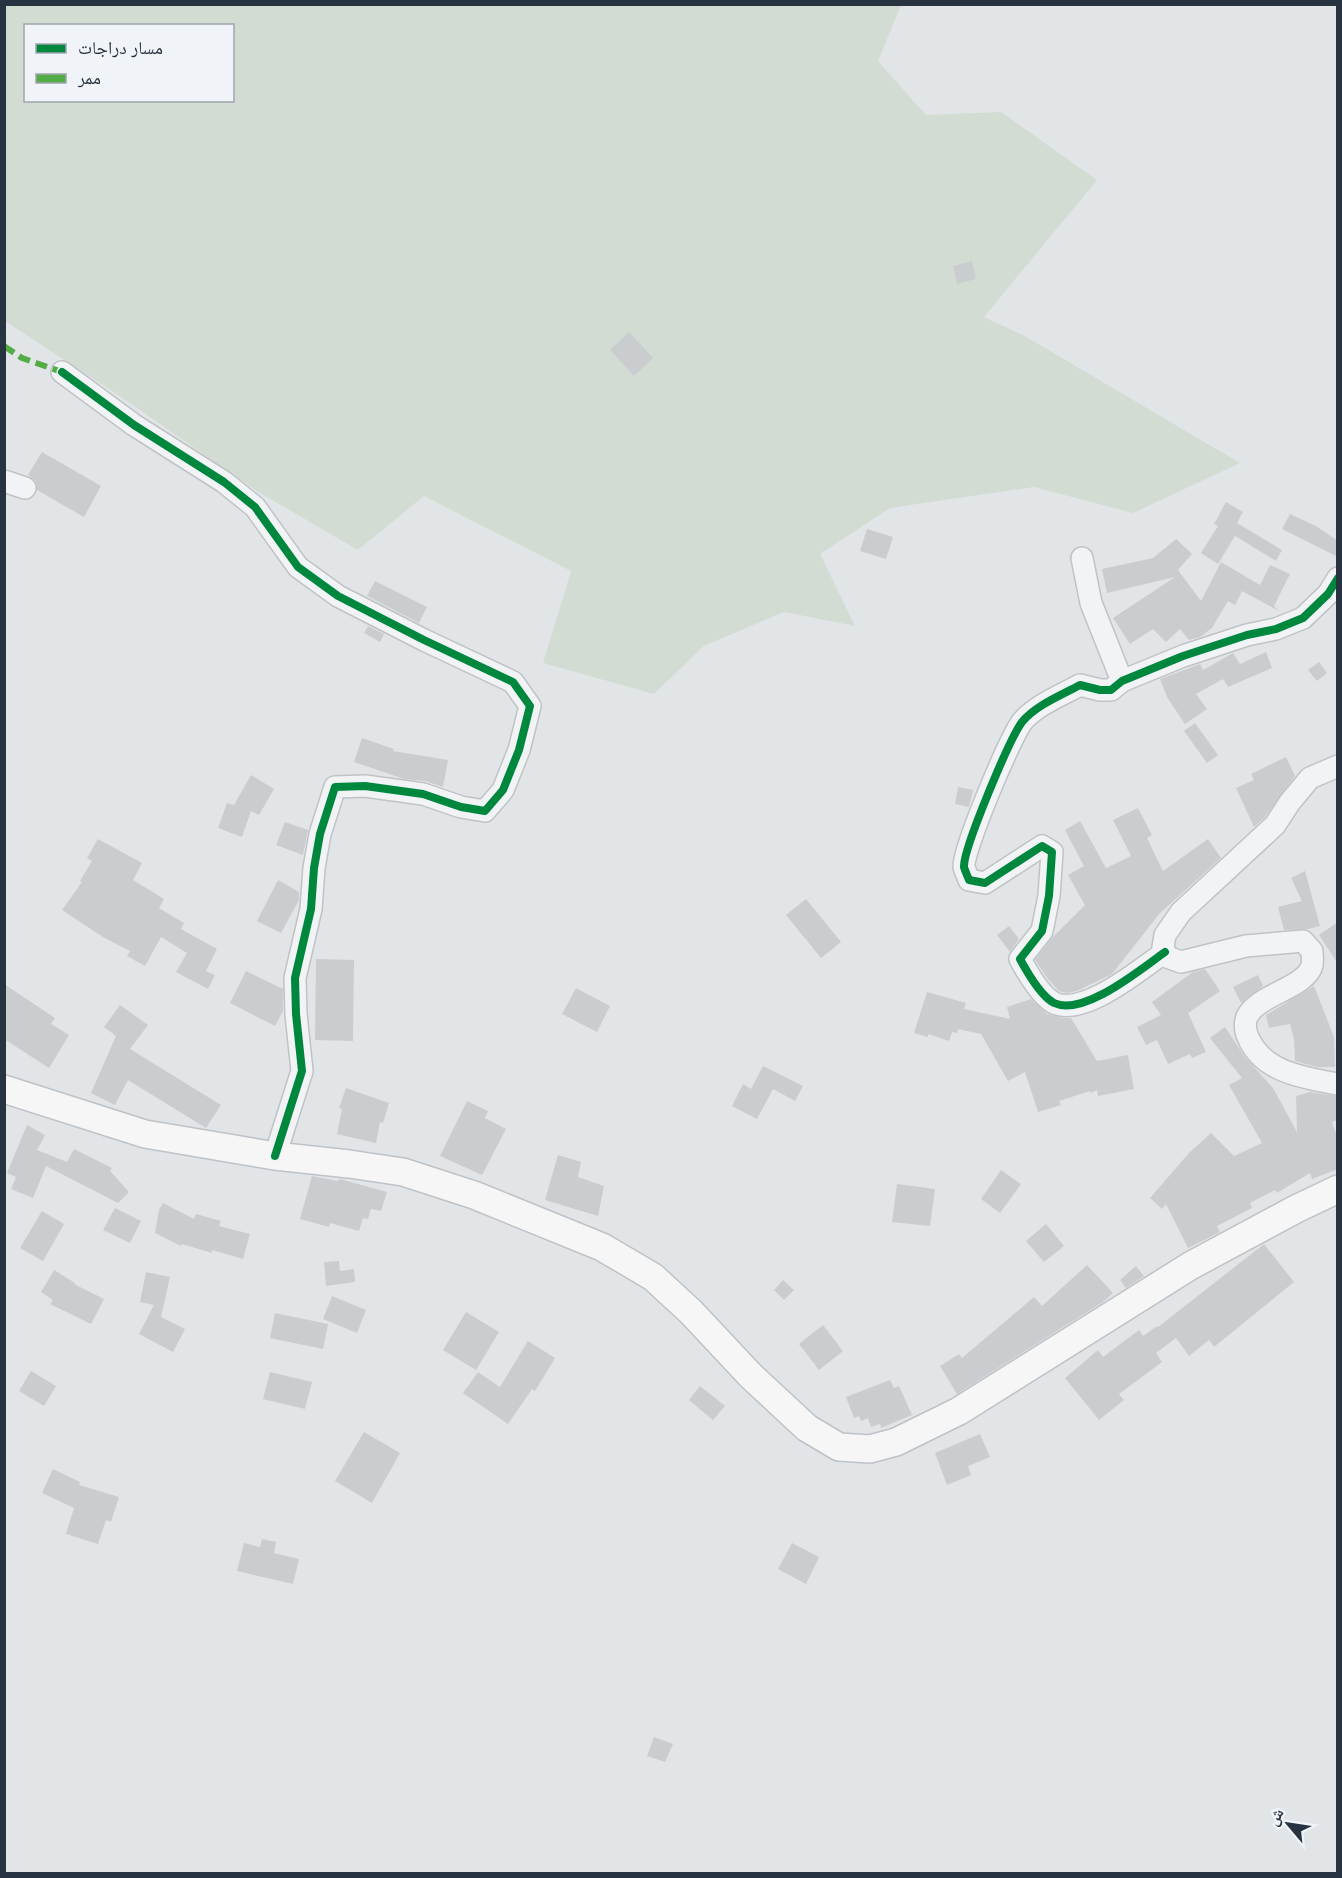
<svg xmlns="http://www.w3.org/2000/svg" width="1342" height="1878" font-family="'Varela Round','Noto Naskh Arabic',sans-serif">
<rect width="100%" height="100%" fill="#e2e5e8"/>
<path fill="#d3dcd3" fill-rule="evenodd" d="M4,5H901L878,61L926,115L1001,112L1097,180L984,317L1023,335L1240,463L1133,513L1034,487L890,508L820,554L855,626L784,612L704,646L654,694L543,663L571,571L424,496L358,550L255,490L121,397L5,321ZM26,26H232V100H26Z"/>
<g fill="#cacdd0">
<polygon points="972,261 976,279 957,284 953,266"/>
<polygon points="629,332 653,358 634,376 610,350"/>
<polygon points="42,452 101,486 84,517 37,490 35,480 28,475"/>
<polygon points="1226,502 1243,512 1237,523 1282,550 1276,561 1235,536 1218,564 1201,553 1218,526 1214,524"/>
<polygon points="1290,514 1316,526 1338,541 1338,557 1282,529"/>
<polygon points="867,529 893,537 886,559 860,551"/>
<polygon points="1176,539 1192,554 1178,570 1201,601 1221,562 1260,585 1270,565 1290,574 1274,606 1279,611 1242,591 1235,605 1228,601 1212,628 1200,637 1189,640 1180,629 1166,642 1153,629 1130,644 1113,618 1175,577 1107,593 1102,569 1153,558"/>
<polygon points="375,581 427,607 419,623 367,596"/>
<polygon points="368,626 384,634 380,642 364,633"/>
<polygon points="1266,652 1272,668 1228,687 1223,679 1196,694 1207,709 1185,724 1167,697 1160,679 1200,664 1203,670 1233,653 1240,664"/>
<polygon points="1319,662 1327,673 1317,681 1308,670"/>
<polygon points="1195,723 1218,755 1207,763 1184,731"/>
<polygon points="362,738 394,749 393,751 448,760 443,787 425,781 404,779 354,762"/>
<polygon points="1286,757 1295,776 1265,817 1254,827 1236,788 1254,780 1251,774"/>
<polygon points="251,775 274,789 259,815 251,811 242,837 218,828 227,803 234,805"/>
<polygon points="958,787 973,790 969,807 955,804"/>
<polygon points="1138,808 1152,835 1147,838 1163,871 1208,839 1221,858 1160,913 1112,974 1077,991 1067,993 1059,991 1048,979 1035,960 1052,938 1085,905 1068,875 1084,866 1065,830 1080,821 1106,868 1131,856 1113,820"/>
<polygon points="285,822 308,830 303,855 276,845"/>
<polygon points="98,839 142,863 133,880 164,899 159,908 184,923 181,929 217,949 206,971 215,975 208,989 176,972 187,953 161,937 145,966 127,956 130,951 103,937 62,910 82,882 80,881 92,861 87,858"/>
<polygon points="1305,871 1320,926 1308,929 1284,930 1278,907 1302,901 1291,878"/>
<polygon points="278,880 299,892 299,900 281,933 257,921"/>
<polygon points="806,899 841,942 821,958 786,915"/>
<polygon points="1338,922 1338,964 1319,935"/>
<polygon points="1009,926 1019,939 1010,952 997,935"/>
<polygon points="316,959 354,960 353,1041 315,1040"/>
<polygon points="1205,969 1220,991 1188,1013 1206,1052 1192,1058 1190,1054 1168,1064 1157,1040 1146,1045 1137,1027 1161,1015 1152,1002 1193,972"/>
<polygon points="246,971 283,989 283,1011 275,1026 230,1003"/>
<polygon points="1258,975 1263,986 1241,1003 1233,987"/>
<polygon points="4,984 55,1018 51,1024 69,1035 49,1068 4,1039"/>
<polygon points="1314,986 1334,1037 1335,1067 1317,1067 1295,1061 1294,1039 1290,1024 1269,1028 1266,1015"/>
<polygon points="576,988 610,1006 597,1032 562,1014"/>
<polygon points="927,992 966,1003 964,1009 1010,1019 1007,1007 1031,999 1047,1014 1064,1018 1071,1018 1097,1061 1128,1055 1134,1089 1098,1096 1097,1090 1091,1093 1090,1091 1059,1101 1061,1105 1038,1112 1025,1072 1008,1081 981,1034 958,1029 957,1033 952,1032 949,1041 928,1034 928,1037 914,1033"/>
<polygon points="120,1005 148,1025 130,1049 221,1105 206,1128 128,1080 115,1105 91,1093 116,1036 104,1027"/>
<polygon points="1225,1027 1245,1057 1273,1088 1297,1132 1296,1096 1310,1092 1338,1096 1338,1120 1332,1122 1338,1139 1338,1169 1312,1179 1310,1173 1277,1193 1275,1190 1250,1203 1252,1208 1217,1226 1220,1232 1188,1248 1166,1204 1162,1209 1150,1198 1189,1153 1211,1133 1234,1156 1262,1143 1229,1085 1242,1078 1210,1038"/>
<polygon points="763,1066 803,1086 795,1101 773,1089 757,1119 732,1106 743,1084 751,1089"/>
<polygon points="346,1088 389,1103 383,1123 380,1122 376,1143 337,1134 342,1109 339,1108"/>
<polygon points="467,1101 488,1111 485,1118 506,1129 482,1175 440,1156"/>
<polygon points="27,1125 45,1135 37,1150 67,1162 74,1149 112,1168 110,1171 129,1192 118,1203 46,1166 33,1198 11,1189 16,1177 7,1173"/>
<polygon points="558,1155 581,1162 578,1177 604,1186 598,1216 545,1200"/>
<polygon points="1001,1170 1021,1184 1000,1213 981,1199"/>
<polygon points="312,1176 338,1181 340,1179 387,1192 381,1211 371,1209 368,1219 363,1218 359,1231 330,1223 329,1227 300,1219"/>
<polygon points="897,1184 935,1189 930,1226 892,1222"/>
<polygon points="163,1203 194,1219 196,1214 221,1221 219,1226 250,1234 243,1259 212,1250 212,1253 182,1244 181,1246 155,1233 159,1210"/>
<polygon points="115,1208 141,1221 130,1243 103,1230"/>
<polygon points="42,1211 64,1224 43,1261 20,1248"/>
<polygon points="1046,1224 1064,1246 1044,1262 1026,1241"/>
<polygon points="1264,1244 1294,1282 1214,1347 1209,1340 1189,1356 1176,1338 1156,1353 1162,1362 1119,1394 1124,1400 1099,1420 1065,1378 1098,1350 1103,1357 1139,1330 1143,1336 1157,1326 1158,1327"/>
<polygon points="339,1261 340,1271 354,1269 355,1282 326,1286 324,1262"/>
<polygon points="1087,1265 1113,1293 1103,1302 957,1394 940,1366 959,1354 962,1358 1034,1297 1042,1306"/>
<polygon points="1136,1266 1144,1276 1126,1288 1120,1280"/>
<polygon points="54,1270 75,1283 74,1284 104,1299 91,1324 50,1304 53,1300 41,1292"/>
<polygon points="146,1272 170,1277 161,1317 185,1329 173,1352 139,1334 154,1305 140,1302"/>
<polygon points="783,1280 794,1290 784,1300 774,1290"/>
<polygon points="332,1296 366,1310 357,1333 323,1319"/>
<polygon points="466,1312 499,1332 476,1370 443,1350"/>
<polygon points="275,1313 328,1324 323,1349 270,1338"/>
<polygon points="823,1325 843,1351 819,1370 799,1344"/>
<polygon points="528,1341 555,1358 535,1391 532,1389 508,1424 463,1393 478,1372 500,1387"/>
<polygon points="31,1371 56,1386 44,1406 19,1391"/>
<polygon points="270,1372 312,1382 305,1409 263,1399"/>
<polygon points="890,1380 894,1388 899,1386 912,1415 881,1428 880,1424 871,1427 868,1418 861,1421 859,1416 854,1418 846,1397"/>
<polygon points="700,1386 725,1406 713,1420 689,1400"/>
<polygon points="364,1432 400,1453 372,1503 335,1481"/>
<polygon points="980,1434 990,1457 968,1466 971,1475 947,1485 935,1453"/>
<polygon points="53,1469 80,1482 79,1485 119,1497 111,1522 106,1520 98,1544 66,1534 74,1508 42,1493"/>
<polygon points="262,1539 276,1542 274,1553 299,1559 293,1584 237,1571 244,1543 260,1547"/>
<polygon points="792,1543 819,1557 806,1584 778,1569"/>
<polygon points="654,1737 673,1744 665,1762 647,1756"/>
</g>
<g fill="none" stroke-linecap="round" stroke-linejoin="round">
<g stroke="#c0c3c6" stroke-width="24">
<g id="minor">
<polyline points="62,372 134,425 224,482 255,507 298,567 338,596 424,640 513,682 530,706 519,750 503,790 485,811 461,807 423,794 365,786 335,787 320,834 314,868 311,909 295,978 296,1014 302,1071 275,1156"/>
<polyline points="4,481 25,488"/>
<polyline points="1082,558 1091,603 1122,681"/>
<path d="M1338,766L1310,778L1290,802L1275,825L1181,912L1165,935L1163,947L1167,957L1181,962L1246,946L1303,941L1312,951C1312,955 1313,960 1312,965C1307,987 1260,994 1248,1015C1244,1021 1245,1031 1248,1037C1262,1072 1304,1078 1338,1084"/>
<path d="M1165,952C1142,968 1084,1017 1054,1003C1041,996 1027,972 1020,959L1042,931L1049,896L1052,852L1042,846L985,883L969,880C968,877 965,871 964,867C963,849 1010,738 1022,722C1036,705 1062,695 1080,685L1100,690H1111L1122,681L1183,656L1247,635L1276,629L1303,618L1328,594L1338,578"/>
</g>
</g>
<g stroke="#bec2c6" stroke-width="30">
<polyline id="major" points="4,1089 145,1134 275,1156 349,1164 403,1172 474,1195 602,1247 653,1277 691,1312 751,1376 807,1428 839,1447 870,1449 896,1442 959,1411 1190,1266 1296,1209 1338,1189"/>
</g>
<use href="#minor" stroke="#f2f3f4" stroke-width="21"/>
<use href="#major" stroke="#f6f6f7" stroke-width="27"/>
<polyline stroke="#53ac46" stroke-width="6" stroke-dasharray="12 6" stroke-linecap="butt" points="4,346 22,358 62,372"/>
<g stroke="#f0f3f7" stroke-width="11">
<g id="cycleway">
<polyline points="62,372 134,425 224,482 255,507 298,567 338,596 424,640 513,682 530,706 519,750 503,790 485,811 461,807 423,794 365,786 335,787 320,834 314,868 311,909 295,978 296,1014 302,1071 275,1156"/>
<path d="M1165,952C1142,968 1084,1017 1054,1003C1041,996 1027,972 1020,959L1042,931L1049,896L1052,852L1042,846L985,883L969,880C968,877 965,871 964,867C963,849 1010,738 1022,722C1036,705 1062,695 1080,685L1100,690H1111L1122,681L1183,656L1247,635L1276,629L1303,618L1328,594L1338,578"/>
</g>
</g>
<use href="#cycleway" stroke="#00873e" stroke-width="8"/>
</g>
<rect width="1342" height="1878" fill="none" stroke="#283342" stroke-width="12"/>
<rect x="24" y="24" width="210" height="78" fill="#f0f3f7" stroke="#a0a6af" stroke-width="1.5"/>
<rect x="36" y="44" width="30" height="9" fill="#00873e" stroke="#a0a6af" stroke-width="1.5"/>
<text x="78" y="54" font-size="18" fill="#283342">مسار دراجات</text>
<rect x="36" y="74" width="30" height="9" fill="#53ac46" stroke="#a0a6af" stroke-width="1.5"/>
<text x="78" y="84" font-size="18" fill="#283342">ممر</text>
<g transform="translate(1288 1824) rotate(299)" stroke="#f0f3f7" stroke-width="4.5" paint-order="stroke">
<path d="M0-4.5L10 22L0 15L-10 22Z" fill="#283342"/>
<text y="-9" font-size="16" font-weight="bold" text-anchor="middle" fill="#283342">ش</text>
</g>
</svg>
